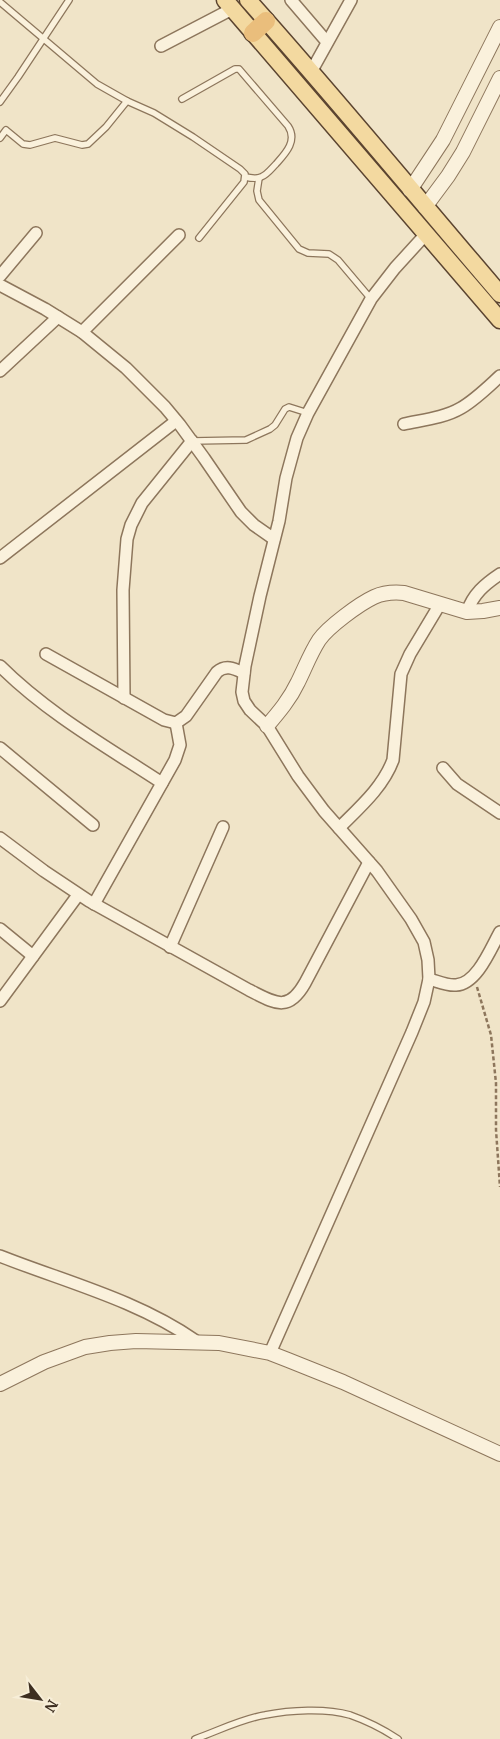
<svg xmlns="http://www.w3.org/2000/svg" width="500" height="1739" font-family="Merriweather,serif">
<rect width="100%" height="100%" fill="#f0e4c8"/>
<g fill="none" stroke-linecap="round" stroke-linejoin="round">
<g stroke="#8d765c" stroke-width="8">
<g id="service">
<polyline points="0,2 97,84 127,101 154,113 193,137 240,169 245,174 244,182 199,238"/>
<path d="M182,99L235,69H239L288,126C298,141 285,154 276,164C271,169 267,175 261,177C257,179 250,178 245,177"/>
<polyline points="0,102 18,77 69,0"/>
<polyline points="0,138 6,130 23,144 30,145 55,138 82,145 88,144 106,127 127,101"/>
<polyline points="259,178 257,191 259,200 299,249 308,253 329,254 338,260 371,299"/>
<polyline points="192,441 246,440 270,429 275,425 285,409 289,407 308,413"/>
<path d="M195,1739C218,1731 241,1719 265,1715C290,1710 326,1708 350,1715C367,1721 383,1729 398,1739"/>
</g>
</g>
<g stroke="#8d765c" stroke-width="14">
<g id="minor">
<polyline points="291,0 327,42"/>
<polyline points="161,46 232,9"/>
<polyline points="311,72 351,0"/>
<polyline points="0,276 36,233"/>
<polyline points="0,285 45,309 82,332 126,368 165,407 180,425 204,458 241,512 254,525 274,539"/>
<polyline points="82,332 179,235"/>
<polyline points="0,371 58,317"/>
<path d="M404,424C422,420 444,418 461,408C475,400 488,387 500,376"/>
<polyline points="0,558 176,421"/>
<path d="M467,612C473,594 485,584 500,574"/>
<path d="M46,654L164,720L176,723L186,716L217,672C226,664 235,669 244,673"/>
<path d="M0,666C47,713 107,747 162,783"/>
<polyline points="124,698 123,590 127,539 131,525 142,503 192,441"/>
<polyline points="0,748 93,825"/>
<polyline points="443,768 457,784 500,813"/>
<path d="M339,828C360,807 383,787 393,760L401,674L410,654L440,604"/>
<path d="M0,838L44,871L89,901L249,990C275,1003 288,1013 305,983L369,862"/>
<polyline points="94,904 175,760 180,745 176,723"/>
<polyline points="0,929 33,956"/>
<polyline points="170,947 223,827"/>
<path d="M429,979C437,981 447,986 456,985C477,984 491,948 500,932"/>
<polyline points="0,1001 78,895"/>
<path d="M0,1256C66,1282 137,1300 196,1341"/>
<polyline points="270,1353 412,1032 424,1002 429,979 428,960 424,942 411,919 377,871 324,811 298,776 267,726 250,710 244,701 242,692 245,666 260,596 279,521 286,478 297,438 308,413 371,299 395,268 426,234"/>
</g>
</g>
<g stroke="#8d765c" stroke-width="16">
<g id="tertiary">
<polyline points="410,190 443,140 500,27"/>
<polyline points="425,207 448,176 463,152 500,78"/>
<path d="M267,726C279,712 290,699 298,682C305,668 310,654 319,640C328,627 359,604 374,597C383,593 394,592 404,593L467,612L483,611L500,608"/>
<polyline points="0,1384 44,1362 85,1347 110,1343 136,1341 219,1343 270,1353 288,1360 343,1382 500,1454"/>
</g>
</g>
<g stroke="#5b4430" stroke-width="19">
<g id="primary">
<polyline points="225,0 500,320"/>
<path d="M248,0C334,96 416,196 500,294"/>
</g>
</g>
<g stroke="#5b4430" stroke-width="20">
<polyline id="trunk" points="253,33 266,21"/>
</g>
<polyline stroke="#8d765c" stroke-width="2.5" stroke-dasharray="4 2.5" stroke-linecap="butt" points="477,987 491,1035 496,1083 496,1130 500,1187"/>
<use href="#service" stroke="#faf1dc" stroke-width="5.5"/>
<use href="#minor" stroke="#faf1dc" stroke-width="11"/>
<use href="#tertiary" stroke="#faf1dc" stroke-width="14"/>
<use href="#primary" stroke="#f3d9a0" stroke-width="16"/>
<use href="#trunk" stroke="#eabe7c" stroke-width="18"/>
</g>
<g transform="translate(40 1699) rotate(121)" stroke="#f7eed8" stroke-width="4" paint-order="stroke">
<path d="M0-4L9 19L0 12L-9 19Z" fill="#3d2e20"/>
<text y="-8" font-size="14" font-weight="bold" text-anchor="middle" fill="#3d2e20">N</text>
</g>
</svg>
